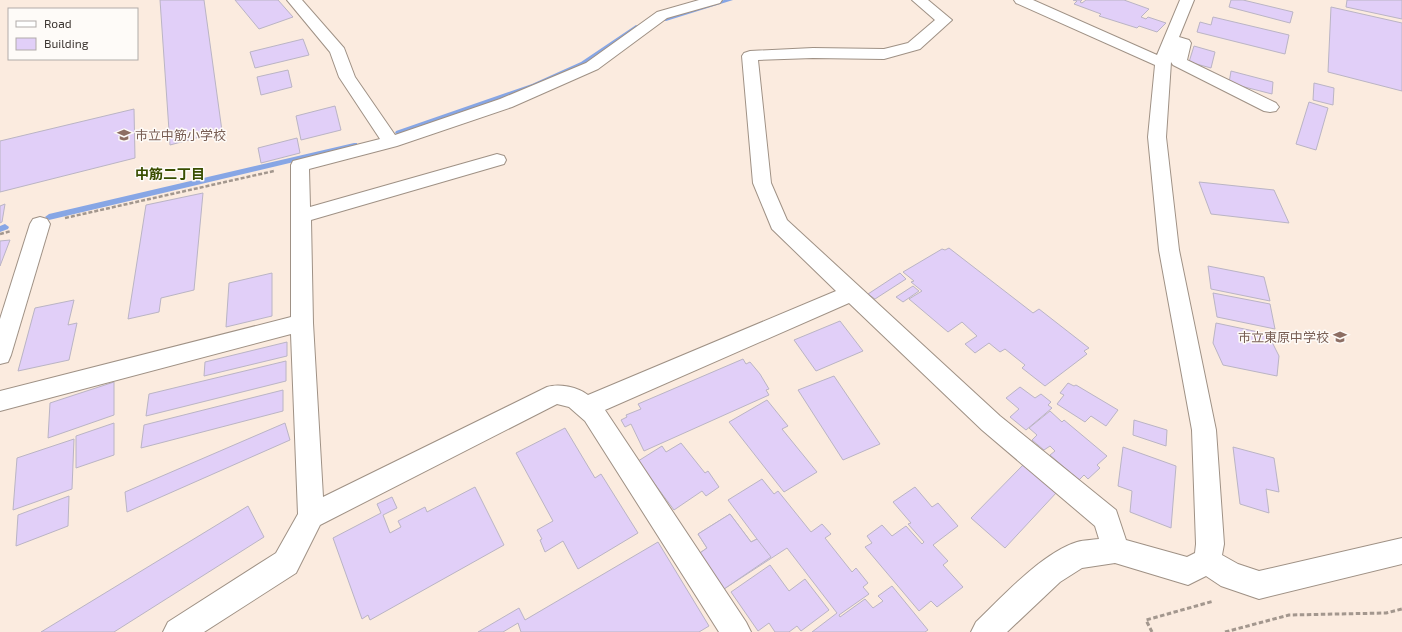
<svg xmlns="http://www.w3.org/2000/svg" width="1402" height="632" font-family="'Exo 2','Noto Sans JP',sans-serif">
<rect width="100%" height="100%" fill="#fbebdf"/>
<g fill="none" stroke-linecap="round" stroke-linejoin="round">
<g fill="#87a6e5" fill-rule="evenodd">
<polygon points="724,0 733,0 666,21 661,20"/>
<polygon points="636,25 639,27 638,28 585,64 536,86 402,135 399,135 395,133 396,131 532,84 581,62"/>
<polygon points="354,143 357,143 357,147 49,220 45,217 49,214"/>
<polygon points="5,224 9,227 8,229 0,232 0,226"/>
</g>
</g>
<g fill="#e1cff8" stroke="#bab4c4">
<polygon points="160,0 204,0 222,131 170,145"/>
<polygon points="235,0 278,0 293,17 259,29"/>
<polygon points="1073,0 1082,0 1080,2 1082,3 1086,0 1124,0 1149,9 1141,17 1146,19 1148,17 1166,23 1157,32 1139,26 1137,28 1099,16 1101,14 1074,4 1077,1"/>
<polygon points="1231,0 1243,0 1293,12 1290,23 1229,7"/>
<polygon points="1347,0 1402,0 1402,19 1346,7"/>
<polygon points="1331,7 1402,23 1402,91 1328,72"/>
<polygon points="1213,17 1289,35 1285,54 1197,32 1200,22 1211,25"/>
<polygon points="303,39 309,55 255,68 250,52"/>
<polygon points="1194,46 1215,52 1211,68 1189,62"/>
<polygon points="288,70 292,87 261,95 257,77"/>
<polygon points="1231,71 1273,82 1272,94 1229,83"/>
<polygon points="1314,83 1334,88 1333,105 1313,100"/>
<polygon points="1309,102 1328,108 1316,150 1296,144"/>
<polygon points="335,106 341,130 301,140 296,116"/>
<polygon points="134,109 135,158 0,192 0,141"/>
<polygon points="297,138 300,153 261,163 258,148"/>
<polygon points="1199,182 1274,190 1289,223 1211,214"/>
<polygon points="203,193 194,290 161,298 159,312 128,319 146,205"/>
<polygon points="5,204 2,222 0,223 0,206"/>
<polygon points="10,240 0,266 0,241"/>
<polygon points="949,248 1033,313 1039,309 1089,348 1084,351 1087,354 1045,386 1022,368 1025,365 1005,349 1000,352 989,343 975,353 965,344 977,336 962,322 948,332 909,299 922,291 911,282 914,281 903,272 942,249 945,250"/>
<polygon points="1208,266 1264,277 1270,301 1211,289"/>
<polygon points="272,273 272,316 226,327 229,283"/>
<polygon points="900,273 906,279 875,299 868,294"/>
<polygon points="913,286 919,291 903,302 896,297"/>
<polygon points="1213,293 1270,304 1275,329 1217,317"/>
<polygon points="74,300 68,325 77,323 69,360 18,371 35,308"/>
<polygon points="840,321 863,351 816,371 794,340"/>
<polygon points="1216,323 1268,334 1279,356 1277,376 1223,365 1213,343"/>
<polygon points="287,342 287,356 204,376 205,362"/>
<polygon points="743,359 746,364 750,362 760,374 769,389 766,390 769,395 644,451 631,424 625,427 621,420 627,417 626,415 641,409 638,404"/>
<polygon points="286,361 286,381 146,416 149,394"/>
<polygon points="834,376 880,444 843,460 798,390"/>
<polygon points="114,382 114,415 48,438 50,403"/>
<polygon points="1068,383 1074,386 1076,385 1118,410 1106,426 1091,416 1085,422 1057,404 1064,395 1060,393"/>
<polygon points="1020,387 1035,398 1041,394 1051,402 1048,405 1052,408 1026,430 1010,417 1019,409 1006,398"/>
<polygon points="283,390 283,411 141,448 144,425"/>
<polygon points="767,400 788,426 782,429 817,472 784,492 729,422"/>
<polygon points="1050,411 1062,422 1064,420 1107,456 1097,465 1100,468 1088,479 1084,475 1079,480 1050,455 1055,451 1050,446 1044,450 1032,440 1037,435 1029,428"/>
<polygon points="1134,420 1167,430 1166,446 1133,435"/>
<polygon points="114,423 114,455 76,468 76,436"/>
<polygon points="285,423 290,440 127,512 125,492"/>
<polygon points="565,428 595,478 601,474 638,533 578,569 563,541 545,552 540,540 542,539 537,530 553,521 516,453"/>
<polygon points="74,439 72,489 13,510 17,458"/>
<polygon points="681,443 705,473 708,471 719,487 706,496 702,491 674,510 651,479 635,463 662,446 666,452"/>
<polygon points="1123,447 1176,466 1171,528 1130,512 1132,491 1118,486"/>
<polygon points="1233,447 1274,458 1279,492 1266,489 1269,513 1240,504"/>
<polygon points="1023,465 1057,492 1005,548 971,518"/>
<polygon points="762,479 774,494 778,491 811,532 822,524 831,534 825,538 852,572 856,568 868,583 863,587 869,594 839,615 840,617 865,599 873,608 883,601 878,596 892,586 928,630 925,632 812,632 837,613 787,548 724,589 710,569 697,555 707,548 698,534 730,514 751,542 757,539 728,500"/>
<polygon points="475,487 504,545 370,620 368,615 362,619 333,538 381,513 377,504 392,497 397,508 383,515 390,533 401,527 398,521 425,507 427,512"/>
<polygon points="915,487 932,507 938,503 958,526 933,545 948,561 943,565 963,587 937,607 931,601 919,611 865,547 872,543 867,536 882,525 892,536 906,526 922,544 924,542 908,524 911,523 893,502"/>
<polygon points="69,496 68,526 16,546 18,515"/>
<polygon points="248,506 264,537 114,632 41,632"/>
<polygon points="730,514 751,542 757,539 771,557 724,589 710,569 697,555 707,548 698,534"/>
<polygon points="658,542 709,626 699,632 521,632 518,623 503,632 478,632 519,608 525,620"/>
<polygon points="770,565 789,591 805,579 829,610 801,631 797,626 789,632 775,632 769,623 758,631 731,592"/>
</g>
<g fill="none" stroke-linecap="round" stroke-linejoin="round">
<g stroke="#9f9185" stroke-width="2">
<g id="street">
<path d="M287,0H302L344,48L355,77L395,135L500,99L586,63L657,12L699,0H722L720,3L667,18L598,69L512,107L397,146L309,169L310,207L497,154L504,156L506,160L504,164L311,220L313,323L323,497L547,387C559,383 578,387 588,395L836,291L772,229L753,183L742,56L744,53L750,51L813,48L884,49L908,43L935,20L912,0H928L952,20L920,49L884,59L813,58L758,60L771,183L787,220L1000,416L1116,510L1126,540L1187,557L1195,553L1196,544L1192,430L1159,250L1148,137L1155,65L1016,3L1014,0H1033L1157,55L1180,0H1194L1179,37L1189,40L1191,43L1187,60L1276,103L1279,107L1276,111L1270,112L1264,111L1173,65L1171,62L1166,137L1179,250L1216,430L1224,544L1222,555L1238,564L1259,571L1402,538V564L1259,599L1221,586L1206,576L1188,585L1115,563L1082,568L1060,582L1007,632H971L976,622C1003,596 1042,553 1077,542C1084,540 1092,540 1099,539L1095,526L982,430L849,303L605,410L746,622L751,632H719L585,421L569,407L557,404L320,525L296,573L204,632H163L168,622L276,553L298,514L291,334L0,411V391L291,317V165L293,161L380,139L339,77L330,52Z"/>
<polygon points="40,217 47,219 50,224 11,355 8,362 0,364 0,319 30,224 33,219"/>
</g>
</g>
<g stroke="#a3978e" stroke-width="2.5" stroke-dasharray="4 2" stroke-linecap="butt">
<polyline points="65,218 274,171"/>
<polyline points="0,234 11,231"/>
</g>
<g stroke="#a3978e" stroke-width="3" stroke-dasharray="4.5 2.5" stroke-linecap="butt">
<polyline points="1152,632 1146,620 1214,601"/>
<polyline points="1225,632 1289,615 1386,613 1402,609"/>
</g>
<use href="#street" fill="#fff" fill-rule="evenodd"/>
</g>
<defs>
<g id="school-bare" transform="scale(1.08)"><path d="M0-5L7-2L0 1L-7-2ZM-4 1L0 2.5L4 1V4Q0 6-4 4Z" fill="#8d6e63" stroke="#fefbf8" stroke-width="2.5" paint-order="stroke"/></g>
</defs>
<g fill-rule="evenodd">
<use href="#school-bare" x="124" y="135"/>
<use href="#school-bare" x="1340" y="337"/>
</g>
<g text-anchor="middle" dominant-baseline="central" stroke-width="3" stroke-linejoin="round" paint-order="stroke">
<g font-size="13" fill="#785e54" stroke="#fefbf8" text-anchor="start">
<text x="135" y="135">市立中筋小学校</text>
<text x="1329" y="337" text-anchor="end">市立東原中学校</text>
</g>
<g font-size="14" font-weight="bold" fill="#394e00" stroke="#fefbf8">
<text x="170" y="173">中筋二丁目</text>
</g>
</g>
<rect x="8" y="8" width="130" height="52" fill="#fefbf8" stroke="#b1aca9"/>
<rect x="16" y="21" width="20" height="6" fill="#ffffff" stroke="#b1aca9"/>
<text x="44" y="28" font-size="12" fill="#3d3632">Road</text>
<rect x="16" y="38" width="20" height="12" fill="#e1cff8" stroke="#b1aca9"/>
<text x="44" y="48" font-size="12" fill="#3d3632">Building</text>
</svg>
